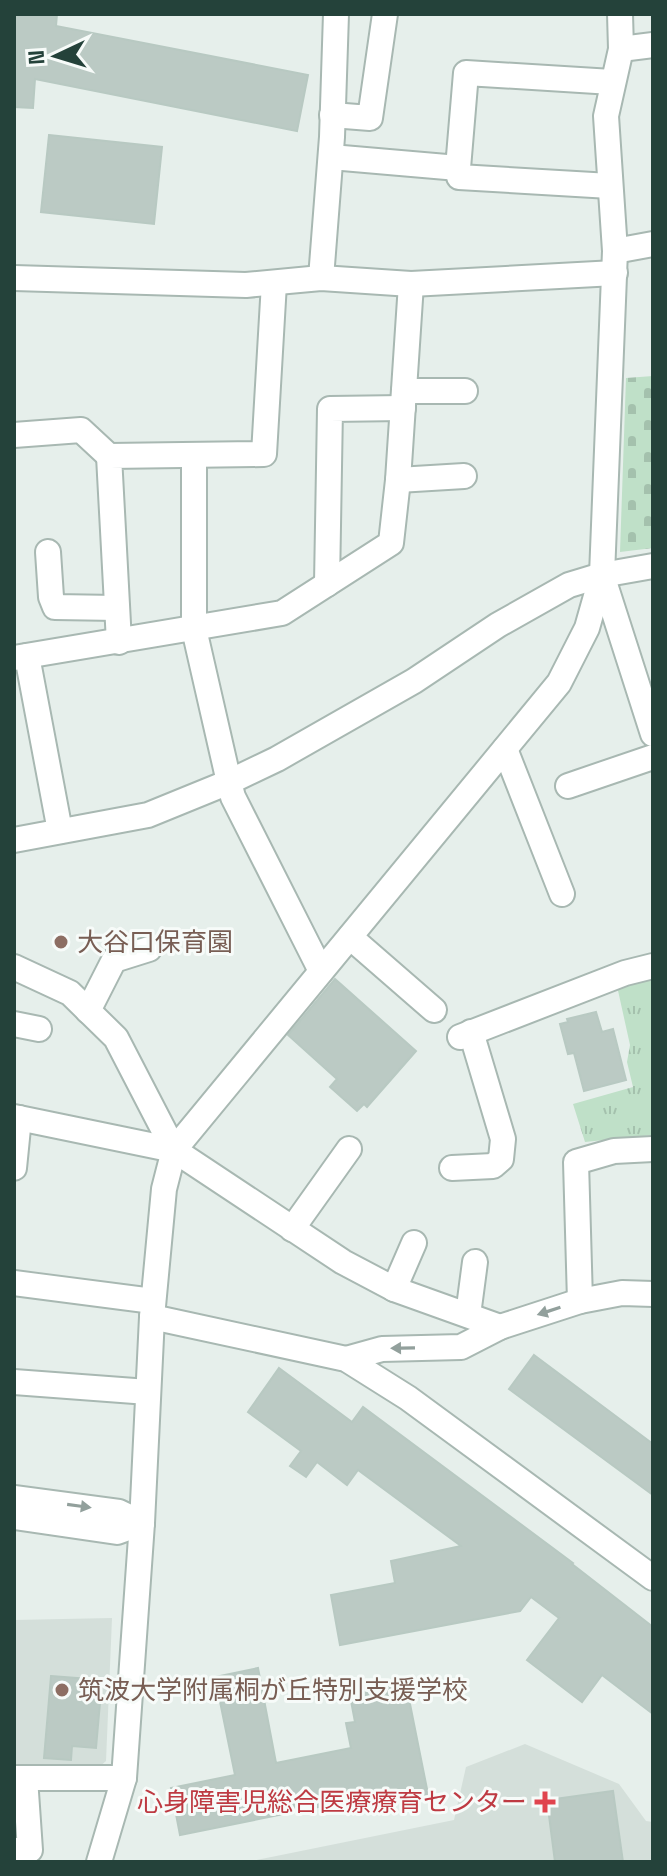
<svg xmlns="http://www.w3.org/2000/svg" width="667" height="1876" font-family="'Space Grotesk','Noto Sans JP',sans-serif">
<defs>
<pattern id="cemetery-stones" width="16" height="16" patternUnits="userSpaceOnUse" patternTransform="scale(2)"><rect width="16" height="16" fill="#bfe0c8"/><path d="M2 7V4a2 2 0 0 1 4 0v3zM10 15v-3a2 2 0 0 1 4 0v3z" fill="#a4c1ad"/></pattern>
<pattern id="park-tufts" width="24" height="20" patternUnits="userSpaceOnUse" patternTransform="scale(2)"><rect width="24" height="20" fill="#bfe0c8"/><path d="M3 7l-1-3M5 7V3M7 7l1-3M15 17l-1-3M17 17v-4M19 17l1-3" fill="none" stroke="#a4c1ad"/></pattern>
</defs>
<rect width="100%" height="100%" fill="#e6efeb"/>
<g fill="#d4dfda">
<polygon points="112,1618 106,1761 99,1767 14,1770 14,1620"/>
<polygon points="525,1744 619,1784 646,1821 653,1822 653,1862 247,1862 454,1820 466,1767"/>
</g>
<polygon fill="url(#cemetery-stones)" points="653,376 653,548 620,552 626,378"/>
<polygon fill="url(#park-tufts)" points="653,976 653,1135 585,1142 573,1104 633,1087 627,1062 630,1045 617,986"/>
<g fill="#bbcac4" stroke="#b8c9c2" stroke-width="2">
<polygon points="14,14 57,14 56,26 308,75 297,131 35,79 33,108 14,107"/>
<polygon points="49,135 162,147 154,224 41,212"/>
<polygon points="335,979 416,1051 367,1107 364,1104 357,1111 330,1087 337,1079 288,1035"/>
<polygon points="596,1012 602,1032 613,1029 626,1080 584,1091 574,1053 568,1054 560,1024 568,1022 567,1019"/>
<polygon points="534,1355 653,1444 653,1495 509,1389"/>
<polygon points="279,1368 352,1422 363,1407 573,1563 572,1564 653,1627 653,1714 602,1675 582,1702 527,1660 559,1618 531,1597 520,1611 340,1645 331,1595 395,1583 391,1561 461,1546 358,1470 347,1485 317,1462 306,1477 290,1466 301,1451 248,1412"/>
<polygon points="258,1668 276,1763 351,1748 346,1723 355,1722 349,1690 405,1679 428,1794 371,1806 368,1797 180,1835 171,1788 235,1775 215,1677"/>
<polygon points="51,1676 102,1680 96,1748 72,1746 71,1760 44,1758"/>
<polygon points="613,1791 623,1862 555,1862 547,1800"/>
</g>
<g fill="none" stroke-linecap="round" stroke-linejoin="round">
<g stroke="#a8b8b2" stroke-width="28">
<g id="minor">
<polyline points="621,49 653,45"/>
<polyline points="332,115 370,118 385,14"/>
<polyline points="331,157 458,168 466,73 612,82"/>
<polyline points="458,168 459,177 610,186"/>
<polyline points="615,251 653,244"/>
<polyline points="14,278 246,285 321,278 411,284 615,273"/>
<polyline points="321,278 332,137 336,14"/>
<polyline points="404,391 465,391"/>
<polyline points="14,435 81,430 109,456"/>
<polyline points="194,455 194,629 229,782 233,797 321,971"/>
<polyline points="398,480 464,476"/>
<polyline points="48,552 51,597 55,607 117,608"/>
<polyline points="602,575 653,734"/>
<polyline points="327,584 330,409 403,408"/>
<polyline points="119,642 109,456 264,454 274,283"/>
<polyline points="27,656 60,831"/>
<polyline points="14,658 282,613 391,543 398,480 411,284"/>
<polyline points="505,749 562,894"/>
<polyline points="568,786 653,757"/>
<polyline points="14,840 148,815 229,782 277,759 414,681 498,625 569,585 602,575 653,566"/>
<polyline points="350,937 434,1010"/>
<polyline points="14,967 70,993 116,1038 174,1150"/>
<polyline points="88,1011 114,960 149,949"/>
<polyline points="14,1024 39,1029"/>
<polyline points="460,1037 625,973 653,966"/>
<polyline points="14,1117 174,1150 343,1262 394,1289 500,1327"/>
<polyline points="14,1168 19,1118"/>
<polyline points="452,1168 493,1166 501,1159 503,1139 471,1032"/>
<polyline points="292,1229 349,1149"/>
<polyline points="14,1283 153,1301"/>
<polyline points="394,1289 414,1243"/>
<polyline points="580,1301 576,1162 614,1151 653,1149"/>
<polyline points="468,1315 475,1262"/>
<polyline points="152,1317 346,1359 408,1398 653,1578"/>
<polyline points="346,1359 382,1349 461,1347 500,1327 580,1301 622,1293 653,1294"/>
<polyline points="14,1382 148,1392"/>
<polyline points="14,1498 119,1512 142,1523"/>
<polyline points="14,1517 117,1532 142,1523"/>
<polyline points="14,1778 124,1778"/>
<polyline points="14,1850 30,1850 25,1778"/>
<polyline points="99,1862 124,1778 142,1523 152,1317 164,1189 174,1150 559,683 587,628 602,575 615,251 606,116 621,49 620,14"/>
</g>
</g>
<use href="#minor" stroke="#fff" stroke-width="24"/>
</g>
<defs><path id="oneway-solid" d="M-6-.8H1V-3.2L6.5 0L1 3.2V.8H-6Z" transform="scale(2)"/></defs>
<g fill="#92a09c">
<use href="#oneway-solid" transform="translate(549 1311) rotate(162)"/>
<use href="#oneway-solid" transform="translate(403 1348) rotate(179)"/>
<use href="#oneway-solid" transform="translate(79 1506) rotate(8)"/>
</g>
<g fill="#8d6e63" stroke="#f7fbf9" stroke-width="3">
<circle cx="61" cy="942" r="8"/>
<circle cx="62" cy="1690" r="8"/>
</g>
<path fill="#e0444e" stroke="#f7fbf9" stroke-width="3" d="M541 1790h8v8h8v8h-8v8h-8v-8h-8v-8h8z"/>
<g text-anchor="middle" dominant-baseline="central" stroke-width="6" stroke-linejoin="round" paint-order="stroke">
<g font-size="26" fill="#785e54" stroke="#f7fbf9" text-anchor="start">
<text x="77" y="942">大谷口保育園</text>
<text x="78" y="1690">筑波大学附属桐が丘特別支援学校</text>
</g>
<g font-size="26" fill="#be3a42" stroke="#f7fbf9" text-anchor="end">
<text x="527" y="1802">心身障害児総合医療療育センター</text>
</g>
</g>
<rect width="667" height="1876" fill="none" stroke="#24423a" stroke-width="32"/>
<g transform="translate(56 56) rotate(266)" stroke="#f7fbf9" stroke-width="6" paint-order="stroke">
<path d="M0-6L14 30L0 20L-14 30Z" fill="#24423a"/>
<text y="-12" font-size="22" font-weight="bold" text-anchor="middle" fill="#24423a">N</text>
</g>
</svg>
